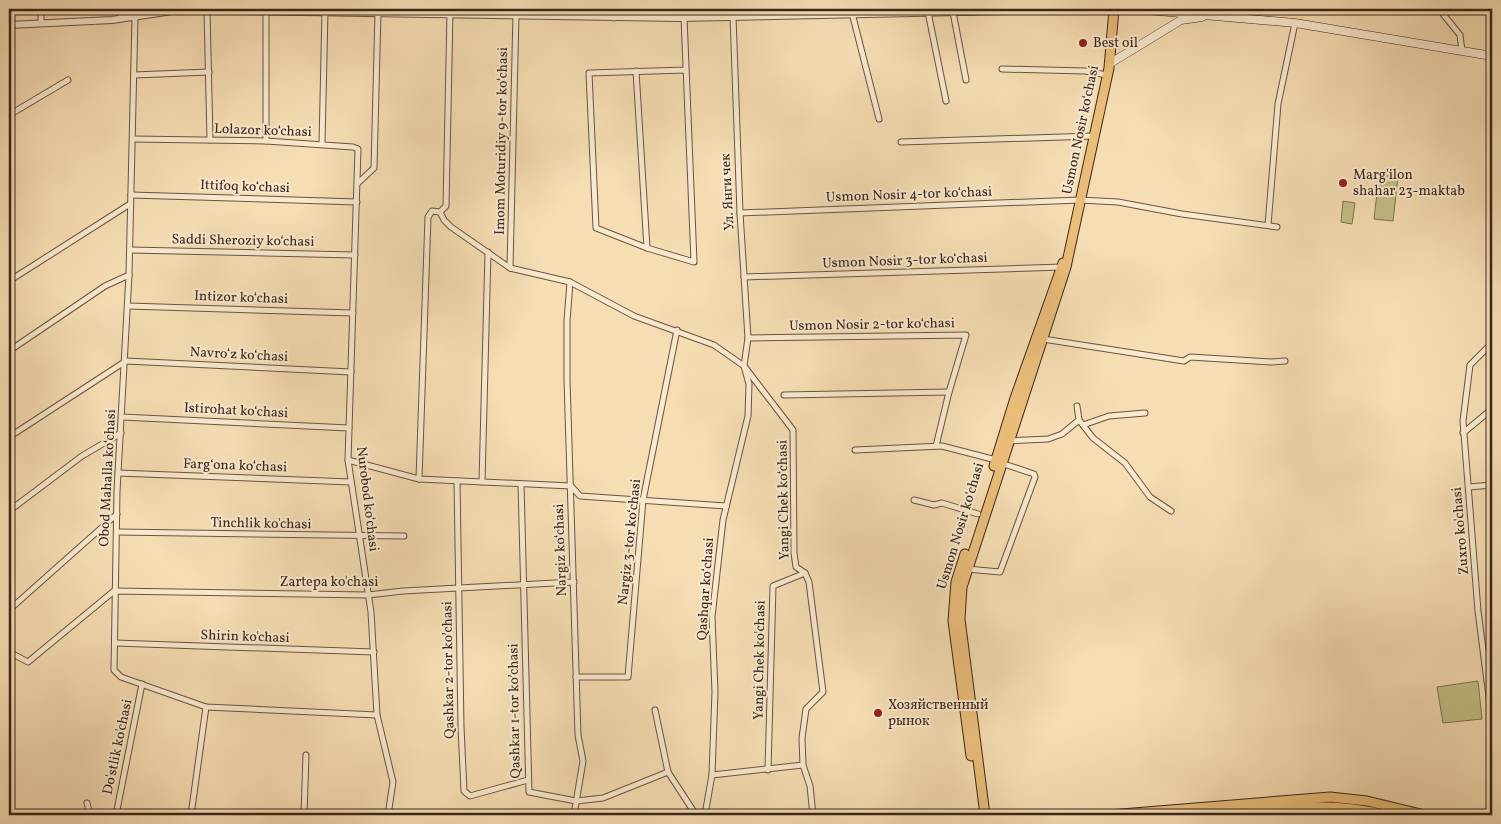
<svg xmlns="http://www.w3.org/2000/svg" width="1501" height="824" font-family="Vollkorn,serif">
<rect width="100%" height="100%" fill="#f6ddb3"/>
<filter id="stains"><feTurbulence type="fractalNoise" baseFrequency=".004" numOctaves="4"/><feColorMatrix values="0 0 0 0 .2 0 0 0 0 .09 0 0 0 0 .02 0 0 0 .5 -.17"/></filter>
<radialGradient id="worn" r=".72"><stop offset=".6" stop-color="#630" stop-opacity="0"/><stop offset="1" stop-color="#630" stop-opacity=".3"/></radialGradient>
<g fill="#c4bf87" stroke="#807252">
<polygon points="1379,175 1398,177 1393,221 1374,219"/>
<polygon points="1343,201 1355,203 1352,224 1341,222"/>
<polygon points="1478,681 1482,719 1443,723 1437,687"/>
</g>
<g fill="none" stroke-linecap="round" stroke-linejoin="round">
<g stroke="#6a5442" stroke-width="7">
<g id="minor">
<polyline points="41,9 41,23"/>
<polyline points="121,9 121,19"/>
<polyline points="511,9 511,14"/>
<polyline points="614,9 614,18"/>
<polyline points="679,9 680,18"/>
<polyline points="719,9 719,16"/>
<polyline points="807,9 807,14"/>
<polyline points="1439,9 1460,35 1462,51"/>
<polyline points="207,10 210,140"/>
<polyline points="266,11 266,141"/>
<polyline points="928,12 946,101"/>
<polyline points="953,12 966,80"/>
<polyline points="852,13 879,119"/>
<polyline points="135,17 129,275 117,491 114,670 121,677 206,707 377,715"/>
<polyline points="684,17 694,262 647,248 596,228 589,73 686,70"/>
<polyline points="1002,69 1085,71 1107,75"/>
<polyline points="636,71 647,248"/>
<polyline points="134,75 209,72"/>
<polyline points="9,115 68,80"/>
<polyline points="133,139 266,141 353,147 358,149 348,460 371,612 377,715 393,782 388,815"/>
<polyline points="901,142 1094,136"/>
<polyline points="322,144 325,11"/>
<polyline points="358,183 374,168 378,12"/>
<polyline points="131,195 357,202"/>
<polyline points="440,212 444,220 451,227 510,268 570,282 634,316 714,345 744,366 793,430 794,553 796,567 805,573 809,582 823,692 806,709 802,738 803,765 810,786 813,815"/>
<polyline points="440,212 446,206 450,13"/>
<polyline points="740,213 1080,200 1118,202 1182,214 1277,227"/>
<polyline points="1268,225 1278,104 1295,23"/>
<polyline points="130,250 355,255"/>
<polyline points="510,268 516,14"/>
<polyline points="744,277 1063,267"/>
<polyline points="9,281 130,204"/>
<polyline points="570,282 567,321 567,380 578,735 583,761 574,815"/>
<polyline points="128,306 353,313"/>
<polyline points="748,338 966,335 949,392 936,446"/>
<polyline points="1043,339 1184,361 1190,357 1271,362 1285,361"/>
<polyline points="1488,347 1470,365 1463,421 1478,611 1492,720"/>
<polyline points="9,351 105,286 129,275"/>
<polyline points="784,395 949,392"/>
<polyline points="1077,406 1079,420"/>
<polyline points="122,417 349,428"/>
<polyline points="1083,425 1109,416 1145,413"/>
<polyline points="1463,433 1492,409"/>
<polyline points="9,437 126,361 351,372"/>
<polyline points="1008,441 1048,439 1062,434 1079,420 1093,438 1125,463 1150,497 1171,511"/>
<polyline points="855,450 942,446 996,460"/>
<polyline points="348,460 419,479 571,486 580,496 726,506"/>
<polyline points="118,473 351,482"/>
<polyline points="419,479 428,217 432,211 440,212"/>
<polyline points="457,481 461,727 464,791 470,796 528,780"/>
<polyline points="482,482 488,252"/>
<polyline points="521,484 529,792 576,801 603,798 668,772 696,815"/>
<polyline points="1469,487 1492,485"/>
<polyline points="914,500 934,505 942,503 978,514"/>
<polyline points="9,511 82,456 121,433"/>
<polyline points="117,532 404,536"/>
<polyline points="967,569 1000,572 1035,477 1034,474 1001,463"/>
<polyline points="9,610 117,514"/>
<polyline points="115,643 374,652"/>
<polyline points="9,652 28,662 114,591 368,595 403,591 574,582"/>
<polyline points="576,677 628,677 643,500 677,330"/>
<polyline points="655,710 668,772"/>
<polyline points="768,770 773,586 805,573"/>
<polyline points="712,775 803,765"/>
<polyline points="87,803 90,815"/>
<polyline points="116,815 142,684"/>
<polyline points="191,815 206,707"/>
<polyline points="304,815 306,755"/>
<polyline points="702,815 706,809 712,775 715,692 712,617 723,520 748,416 749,384 744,366 748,338 740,213 733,16"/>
<polyline points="803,815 813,813"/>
</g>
</g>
<g stroke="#6a5442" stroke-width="8">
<polyline id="tertiary" points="9,25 112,20 179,10 680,18 1096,9"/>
</g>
<g stroke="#3b261d" stroke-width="9">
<g id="secondary">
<polyline points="1135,9 1295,23 1492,56"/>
<polyline points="1109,64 1181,20 1202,17"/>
</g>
</g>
<g stroke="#3b261d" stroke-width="11">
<g id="primary">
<polyline points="994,466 1015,398 1063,263"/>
<polyline points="965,554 956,582 953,621 971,756"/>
<polyline points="985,815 960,619 962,587 1066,267 1109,68 1114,9"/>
<polyline points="1109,815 1330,797 1367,801 1425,815"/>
<path d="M1204,815C1264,810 1327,799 1386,815"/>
</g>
</g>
<use href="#minor" stroke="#f9e9ce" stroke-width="5"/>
<use href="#tertiary" stroke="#f9e9ce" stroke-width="6"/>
<use href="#secondary" stroke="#f9e9ce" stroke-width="8"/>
<use href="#primary" stroke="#ebbe7a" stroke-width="9"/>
</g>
<g fill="#8f2418" stroke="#f9e9ce" stroke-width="2">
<circle cx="1083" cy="43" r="5"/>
<circle cx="1343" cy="183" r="5"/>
<circle cx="878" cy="713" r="5"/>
</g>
<g text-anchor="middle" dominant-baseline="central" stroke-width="4" stroke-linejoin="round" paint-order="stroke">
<g font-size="14" fill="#3b261d" stroke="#f9e9ce" text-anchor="start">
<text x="1093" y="43">Best oil</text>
<text x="1353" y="175">Marg'ilon<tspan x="1353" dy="16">shahar 23-maktab</tspan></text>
<text x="888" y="705">Хозяйственный<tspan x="888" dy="16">рынок</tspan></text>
</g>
<g font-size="14" fill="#3b261d" stroke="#f9e9ce">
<text transform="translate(1081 130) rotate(-78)">Usmon Nosir ko‘chasi</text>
<text transform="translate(263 131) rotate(2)">Lolazor ko‘chasi</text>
<text transform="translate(502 141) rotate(-89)">Imom Moturidiy 9-tor koʻchasi</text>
<text transform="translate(245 187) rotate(2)">Ittifoq ko‘chasi</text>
<text transform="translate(728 192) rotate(-93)">Ул. Янги чек</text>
<text transform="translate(909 195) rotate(-2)">Usmon Nosir 4-tor koʻchasi</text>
<text transform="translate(243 241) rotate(1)">Saddi Sheroziy koʻchasi</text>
<text transform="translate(905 261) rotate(-2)">Usmon Nosir 3-tor koʻchasi</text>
<text transform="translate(241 298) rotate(2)">Intizor koʻchasi</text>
<text transform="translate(872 325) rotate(-1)">Usmon Nosir 2-tor koʻchasi</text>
<text transform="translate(239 355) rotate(3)">Navro‘z ko‘chasi</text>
<text transform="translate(236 411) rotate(3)">Istirohat ko‘chasi</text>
<text transform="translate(235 466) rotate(2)">Farg‘ona ko‘chasi</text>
<text transform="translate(108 478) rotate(-87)">Obod Mahalla ko‘chasi</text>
<text transform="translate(367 499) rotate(83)">Nurobod koʻchasi</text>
<text transform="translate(784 500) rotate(-91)">Yangi Chek koʻchasi</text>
<text transform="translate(261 524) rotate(1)">Tinchlik ko'chasi</text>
<text transform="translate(961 526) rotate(-73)">Usmon Nosir ko‘chasi</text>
<text transform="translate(1461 531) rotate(-95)">Zuxro ko'chasi</text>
<text transform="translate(630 542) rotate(-84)">Nargiz 3-tor koʻchasi</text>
<text transform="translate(561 550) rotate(-92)">Nargiz koʻchasi</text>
<text x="329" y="582">Zartepa ko'chasi</text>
<text transform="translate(706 589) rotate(-86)">Qashqar koʻchasi</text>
<text transform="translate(245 637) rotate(2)">Shirin ko'chasi</text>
<text transform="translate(760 660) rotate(-89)">Yangi Chek ko'chasi</text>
<text transform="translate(449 670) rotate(-91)">Qashkar 2-tor koʼchasi</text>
<text transform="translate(515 711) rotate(-91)">Qashkar 1-tor koʼchasi</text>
<text transform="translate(118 747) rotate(-78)">Do'stlik ko'chasi</text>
</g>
</g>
<rect width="1501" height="824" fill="none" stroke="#f6ddb3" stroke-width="30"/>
<rect x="10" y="10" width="1481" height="804" fill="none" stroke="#3b261d" stroke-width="2.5"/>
<rect x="15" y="15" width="1471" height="794" fill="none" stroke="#3b261d"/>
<rect width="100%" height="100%" filter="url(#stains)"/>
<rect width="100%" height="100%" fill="url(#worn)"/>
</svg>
